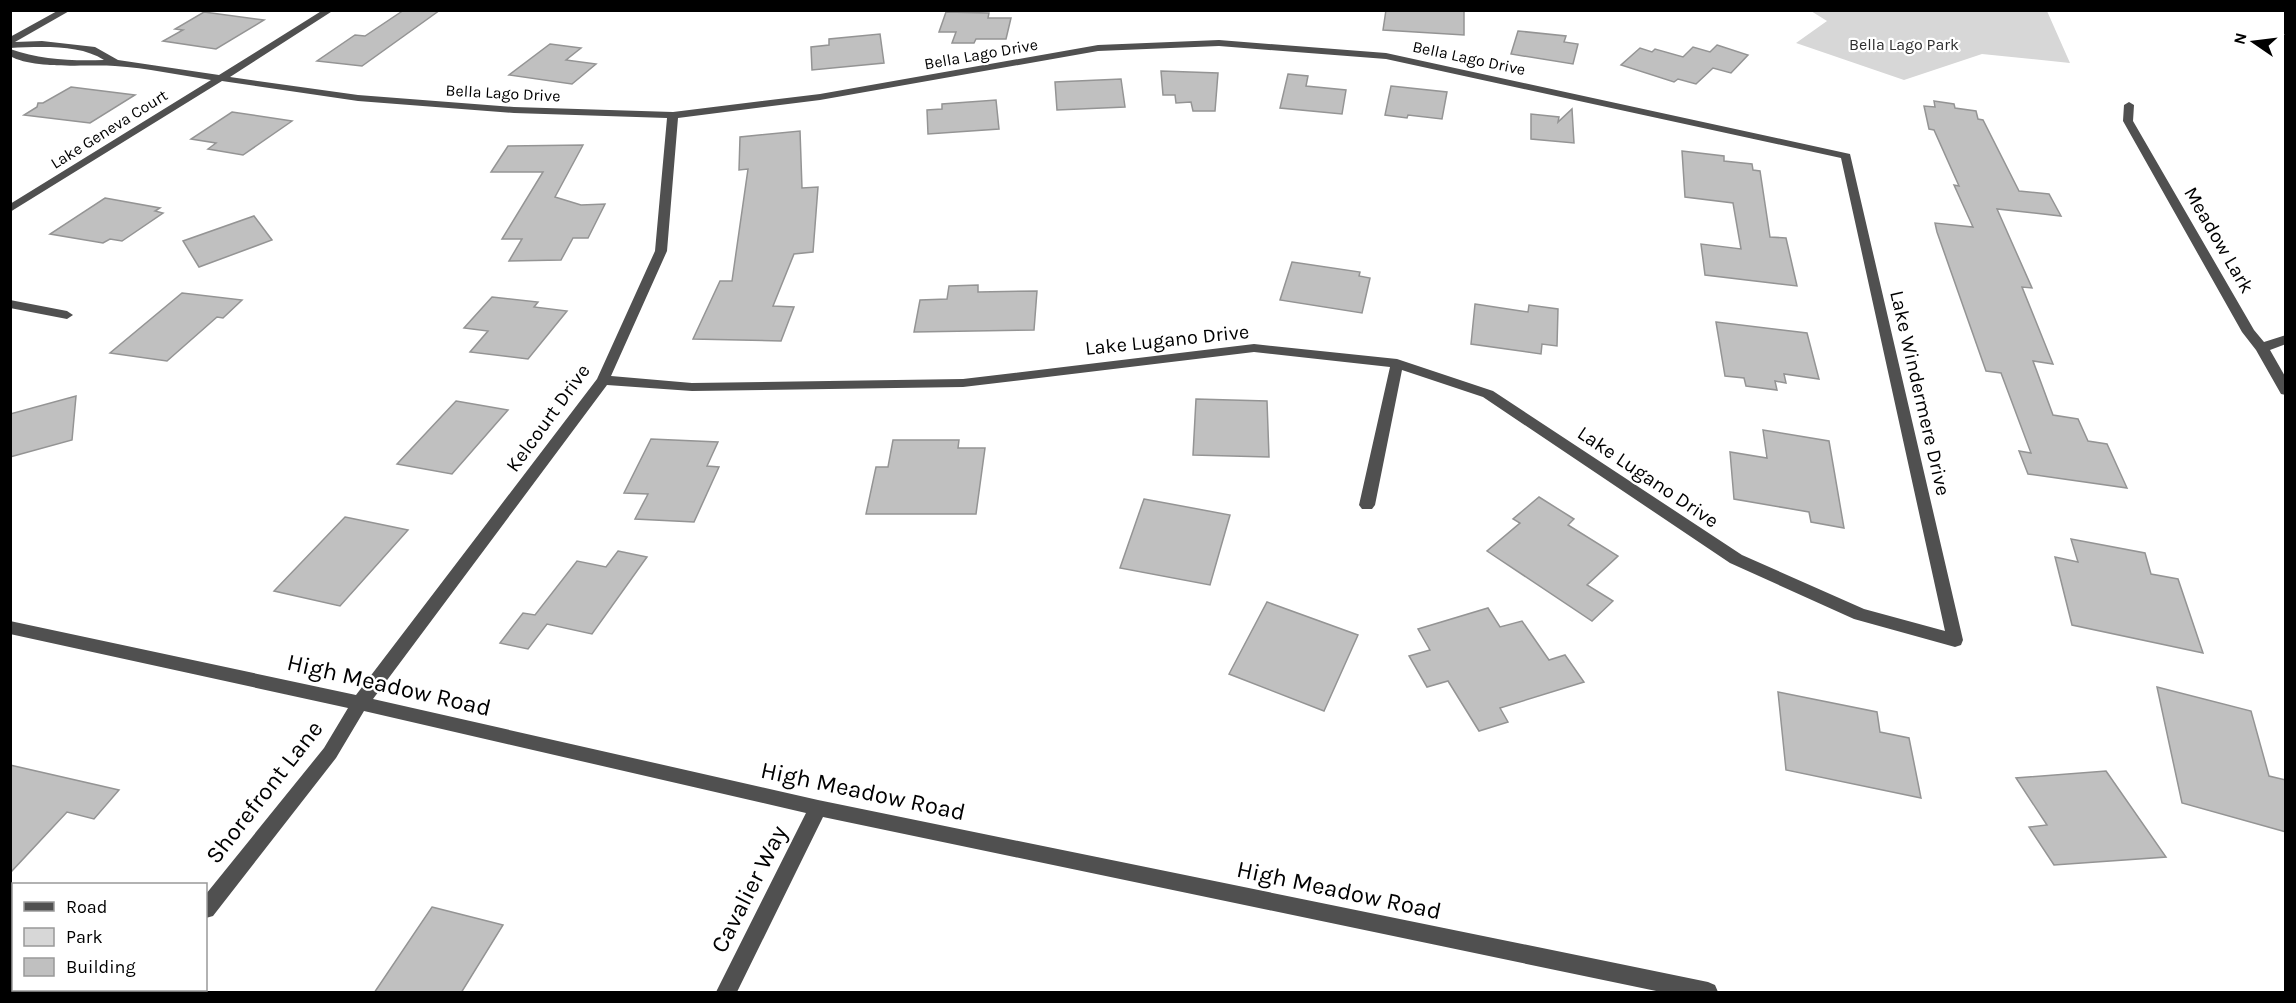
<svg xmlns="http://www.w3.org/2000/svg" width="2296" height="1003" font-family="Karla,sans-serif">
<rect width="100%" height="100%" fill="#fff"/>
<polygon fill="#d7d7d7" points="1811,11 2047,11 2070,63 1982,54 1904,80 1796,43 1827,21"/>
<g fill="#c0c0c0" stroke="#949494" stroke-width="1.5">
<polygon points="404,10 440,10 362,66 317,61 355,35 365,36"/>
<polygon points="1386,10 1464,10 1464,35 1383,30"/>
<polygon points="204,12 264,20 216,49 163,41 183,30 175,29"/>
<polygon points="946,12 989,13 988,18 1011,18 1006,39 976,39 974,43 952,43 956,32 939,32"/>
<polygon points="1518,31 1566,36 1564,42 1578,44 1573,64 1511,54"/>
<polygon points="880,34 884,63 812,70 811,47 829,45 829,39"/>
<polygon points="550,44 581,48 566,60 596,64 572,84 509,75"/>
<polygon points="1717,45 1748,55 1731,73 1713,68 1696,84 1678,79 1674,82 1621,65 1640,48 1652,52 1655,49 1683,57 1693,47 1710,52"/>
<polygon points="1161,71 1218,73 1215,111 1193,111 1191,102 1176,103 1175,95 1163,95"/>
<polygon points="1288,74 1308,76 1306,86 1346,90 1342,114 1280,108"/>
<polygon points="1121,79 1125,107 1057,110 1055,82"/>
<polygon points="1391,86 1447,92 1442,119 1408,115 1407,118 1385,115"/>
<polygon points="71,87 135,95 90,123 24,115 37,107 38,103 43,103"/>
<polygon points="996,100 999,129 928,134 927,110 942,109 942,104"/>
<polygon points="1934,101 1954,104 1955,108 1976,111 1978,119 1983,120 2019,191 2049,194 2061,216 1997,209 2032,288 2022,287 2053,364 2033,361 2053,415 2078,419 2088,441 2107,444 2127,488 2028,474 2019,451 2031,453 2001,373 1986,371 1937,232 1935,223 1973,227 1954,185 1959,186 1934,130 1929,129 1924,106 1935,107"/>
<polygon points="1572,109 1574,143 1531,139 1531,114 1559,117 1558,122"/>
<polygon points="232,112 292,121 243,155 208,149 216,143 191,139"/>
<polygon points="800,131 802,188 818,187 813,252 794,254 773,306 794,307 781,341 693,339 720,281 732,281 748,169 739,170 740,137"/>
<polygon points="583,145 555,197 581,205 605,204 588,238 573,238 561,260 509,261 522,239 502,239 543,172 491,172 508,146"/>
<polygon points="1682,151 1724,156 1724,161 1752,164 1753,170 1760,171 1770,237 1786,238 1797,286 1705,275 1701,244 1741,249 1733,203 1685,197"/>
<polygon points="105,198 160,208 155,211 163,213 122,241 110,239 103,243 50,234"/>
<polygon points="254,216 272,240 199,267 183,241"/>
<polygon points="1292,262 1360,272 1359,276 1370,278 1362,313 1280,300"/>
<polygon points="978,285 978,292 1037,291 1034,330 914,332 920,300 947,299 949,286"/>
<polygon points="182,293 242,300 223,318 217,317 167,361 110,353"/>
<polygon points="492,297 538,302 534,307 567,311 528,359 470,352 488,331 464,328"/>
<polygon points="1475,304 1528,312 1529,305 1558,309 1557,346 1542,344 1541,354 1471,344"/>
<polygon points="1716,322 1807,333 1819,379 1784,374 1786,383 1775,381 1777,390 1746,386 1744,378 1725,376"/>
<polygon points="76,396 72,440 10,457 10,414"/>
<polygon points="1196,399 1267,401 1269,457 1193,455"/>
<polygon points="456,401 508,410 452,474 397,464"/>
<polygon points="1763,430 1829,441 1844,528 1811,522 1809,512 1734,499 1730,452 1767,458"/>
<polygon points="651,439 718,442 707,466 719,467 694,522 635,519 648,494 624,493"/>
<polygon points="893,440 959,440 958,448 985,448 976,514 866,514 876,467 888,467"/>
<polygon points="1539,497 1574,519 1568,525 1618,556 1587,585 1613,601 1592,621 1487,551 1520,523 1513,519"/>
<polygon points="1144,499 1230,515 1210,585 1120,568"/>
<polygon points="345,517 408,530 340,606 274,591"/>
<polygon points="2071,539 2145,553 2151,574 2178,579 2203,653 2072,625 2055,557 2078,562"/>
<polygon points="618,551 647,557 592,634 547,624 528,649 500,643 523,613 535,615 577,561 606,567"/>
<polygon points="1267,602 1358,635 1324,711 1229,674"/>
<polygon points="1488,608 1500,627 1522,621 1549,660 1565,655 1584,682 1500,708 1508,722 1479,731 1448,681 1427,687 1409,656 1430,650 1418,629"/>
<polygon points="2157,687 2251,711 2269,776 2286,780 2286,832 2182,803"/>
<polygon points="1778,692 1877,712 1880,732 1909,738 1921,798 1786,770"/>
<polygon points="10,765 119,790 94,819 67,812 10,873"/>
<polygon points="2106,771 2166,857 2054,865 2029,827 2047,825 2016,778"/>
<polygon points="432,907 503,925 461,993 374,993"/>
</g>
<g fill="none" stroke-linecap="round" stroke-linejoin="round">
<g fill="#505050" fill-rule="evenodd">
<path d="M59,10H71L15,42L42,41L95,47L118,60L219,75L323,10H334L230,77L358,95L514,107L673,112L820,94L1098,45L1219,40L1386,53L1850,154L1963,640L1961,645L1955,647L1854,619L1730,563L1483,397L1402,370L1375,505L1372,509H1362L1359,505L1390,367L1254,352L963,387L692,391L607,385L373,699L818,800L1708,982L1715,985L1718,992H1661L823,817L737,992H716L806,813L364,711L336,758L213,916L206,918V894L324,748L348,708L10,634V621L356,695L597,379L655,251L667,118L514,113L358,101L222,81L10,212V204L211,80C179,75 147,68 115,66C87,64 35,70 10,56V49C41,60 72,61 104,60C79,44 40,47 10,48V37ZM1219,46L1386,59L1841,158L1945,631L1864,609L1742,555L1493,391L1397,359L1254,344L963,379L692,383L611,376L667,251L678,118L820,100L1098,51Z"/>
<polygon points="2129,102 2134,105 2133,121 2254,330 2264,342 2286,335 2286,344 2270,350 2286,378 2286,395 2281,394 2256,350 2242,332 2123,121 2124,105"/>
<polygon points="10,300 67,311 73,315 67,319 10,308"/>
<polygon points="130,990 151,990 150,992 129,992"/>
</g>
</g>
<g text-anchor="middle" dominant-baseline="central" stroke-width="4.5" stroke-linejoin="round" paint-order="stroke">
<g font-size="16" fill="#2e2e2e" stroke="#fff">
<text x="1904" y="44">Bella Lago Park</text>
</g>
<g font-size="16" fill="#000" stroke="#fff">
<text transform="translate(981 54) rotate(-10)">Bella Lago Drive</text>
<text transform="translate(1469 58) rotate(12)">Bella Lago Drive</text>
<text transform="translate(503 93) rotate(3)">Bella Lago Drive</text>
<text transform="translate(109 129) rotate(-32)">Lake Geneva Court</text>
</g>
<g font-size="20" fill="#000" stroke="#fff">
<text transform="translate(2219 240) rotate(60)">Meadow Lark</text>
<text transform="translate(1167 340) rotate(-6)">Lake Lugano Drive</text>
<text transform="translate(1920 393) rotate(77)">Lake Windermere Drive</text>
<text transform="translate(548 418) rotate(-54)">Kelcourt Drive</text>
<text transform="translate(1648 477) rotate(34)">Lake Lugano Drive</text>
</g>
<g font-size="24" fill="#000" stroke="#fff">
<text transform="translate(389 685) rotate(13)">High Meadow Road</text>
<text transform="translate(863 791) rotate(12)">High Meadow Road</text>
<text transform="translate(264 792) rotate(-52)">Shorefront Lane</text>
<text transform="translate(749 889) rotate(-63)">Cavalier Way</text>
<text transform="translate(1339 890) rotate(12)">High Meadow Road</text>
</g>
</g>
<rect width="2296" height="1003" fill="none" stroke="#000000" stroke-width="24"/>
<rect x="12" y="883" width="195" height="108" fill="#ffffff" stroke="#999999" stroke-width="1.5"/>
<rect x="24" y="902" width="30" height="9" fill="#505050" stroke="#999999" stroke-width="1.5"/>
<text x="66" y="913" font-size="18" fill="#000000">Road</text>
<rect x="24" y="928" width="30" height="18" fill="#d7d7d7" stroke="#999999" stroke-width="1.5"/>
<text x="66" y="943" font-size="18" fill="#000000">Park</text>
<rect x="24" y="958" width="30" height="18" fill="#c0c0c0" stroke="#999999" stroke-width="1.5"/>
<text x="66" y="973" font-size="18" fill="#000000">Building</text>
<g transform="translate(2254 42) rotate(284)" stroke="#ffffff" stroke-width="4.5" paint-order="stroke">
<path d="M0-4.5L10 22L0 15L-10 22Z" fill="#000000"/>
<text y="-9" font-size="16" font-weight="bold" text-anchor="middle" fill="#000000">N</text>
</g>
</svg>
